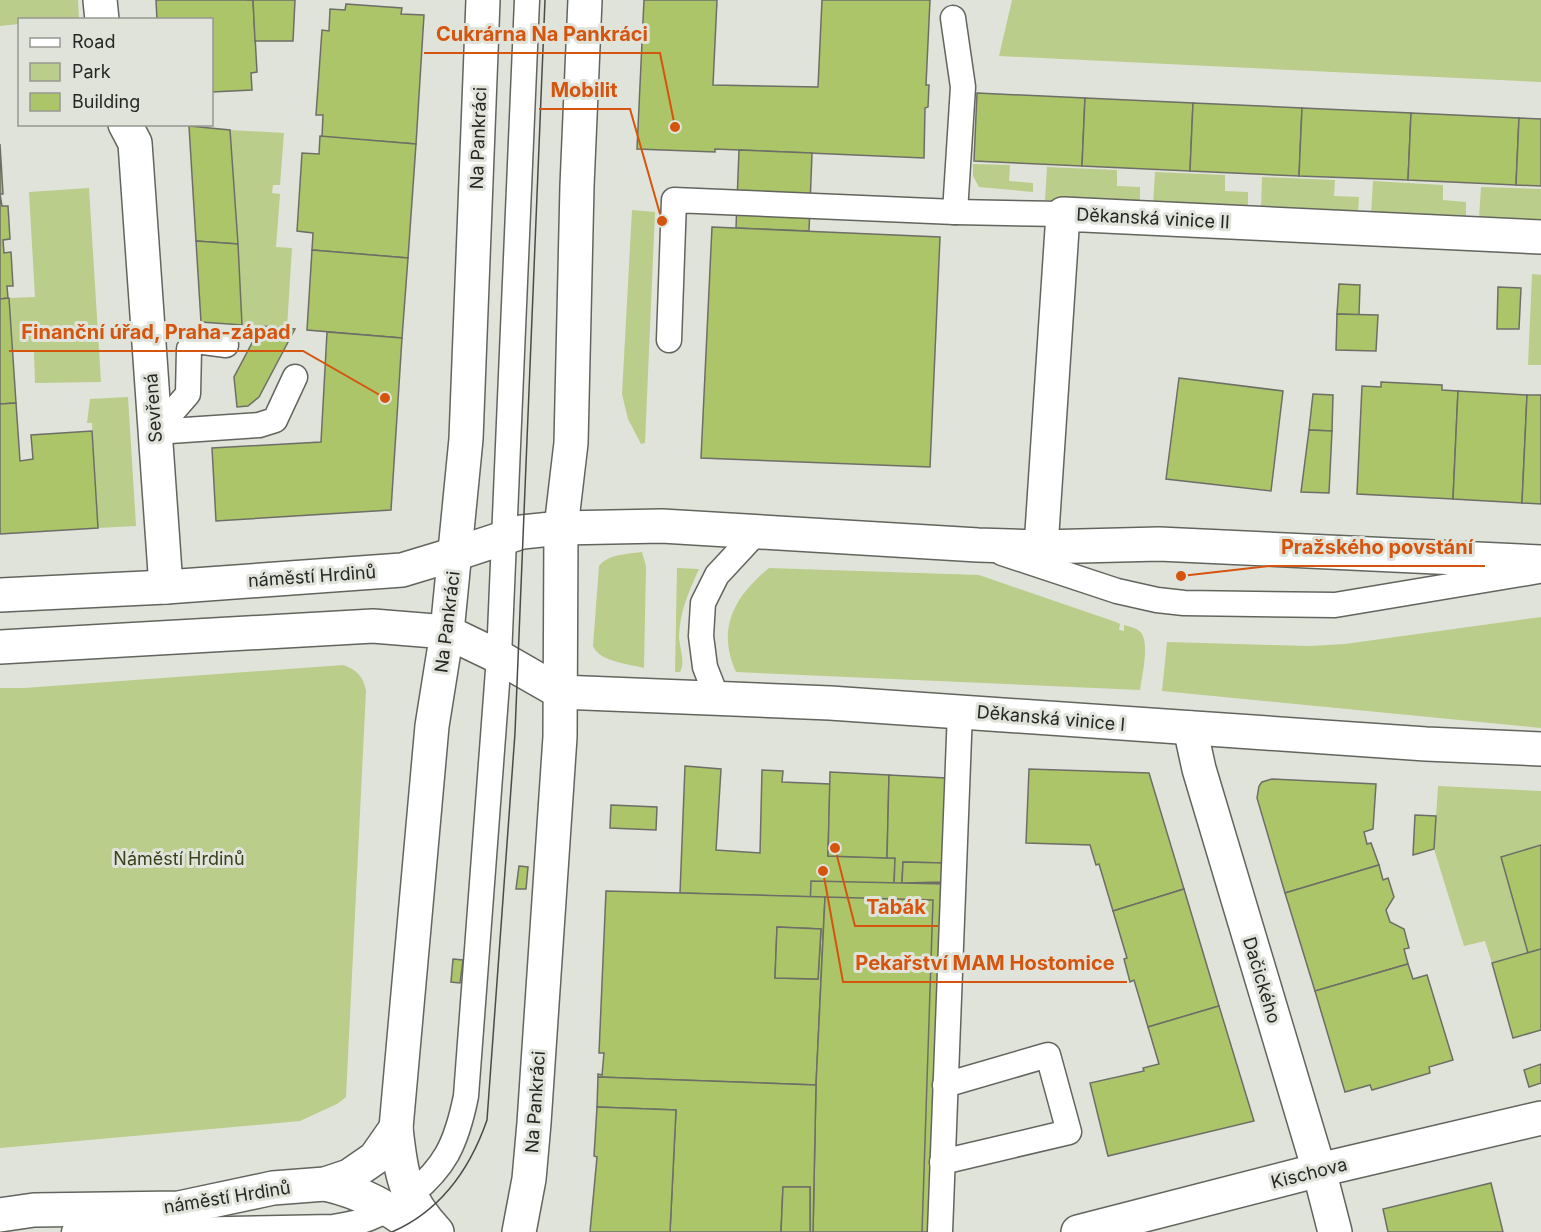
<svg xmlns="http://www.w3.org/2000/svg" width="1541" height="1232" font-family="Inter,sans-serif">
<rect width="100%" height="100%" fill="#e0e3da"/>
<g fill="#bacd8a">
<polygon points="0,0 78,0 79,19 20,20 19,24 0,26"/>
<polygon points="1012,0 1541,0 1541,82 999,56"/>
<polygon points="230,130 284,133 280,185 273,185 272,193 280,194 276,247 292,248 287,328 242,325"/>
<polygon points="973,164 1010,165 1009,181 1033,183 1033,192 979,187 973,176"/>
<polygon points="1047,167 1117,170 1117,186 1140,187 1140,204 1045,200"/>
<polygon points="1155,172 1225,175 1225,191 1248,192 1248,209 1153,205"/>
<polygon points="1262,177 1335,180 1334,196 1359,197 1358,214 1261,209"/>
<polygon points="1373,181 1443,185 1443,200 1466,202 1466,219 1371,215"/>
<polygon points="1481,187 1541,189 1541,222 1479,219"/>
<polygon points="89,188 101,382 35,383 34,352 13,352 9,298 35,297 29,192"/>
<polygon points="632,210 655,212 645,443 641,444 628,419 622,394"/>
<polygon points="1532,274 1541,275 1541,365 1528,365"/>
<polygon points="128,397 136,526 98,528 92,423 87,423 90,399"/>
<path d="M642,552L646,566L644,668C629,664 600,662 593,646L599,566C608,554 628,554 642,552Z"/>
<path d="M677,568L699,569C689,591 680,611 679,636C679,646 686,663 680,672H675Z"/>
<path d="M769,568L979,575L1116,622L1120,624L1119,630L1124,631V625C1131,627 1138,628 1142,634C1149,646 1142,676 1140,690L736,672C716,628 735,596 769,568Z"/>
<polygon points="1541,617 1541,728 1162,691 1167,642 1310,646 1345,644"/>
<path d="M343,665C356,669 364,677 366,691L346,1097L337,1104L300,1121L0,1148V688H24Z"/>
<polygon points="1438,786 1541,791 1541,845 1501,857 1528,953 1492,963 1485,941 1464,946 1434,849"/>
</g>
<g fill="#adc569" stroke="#6d6f67" stroke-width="1.5" fill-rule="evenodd">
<polygon points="156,0 253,0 257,72 251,73 252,90 212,92 212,20 157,20"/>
<polygon points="247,0 295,0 293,41 255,41 253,0"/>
<polygon points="644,0 717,0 713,85 818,87 822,0 930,0 926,85 929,85 928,107 925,108 924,158 715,149 715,152 637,149"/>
<polygon points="346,4 402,8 401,14 424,15 416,144 322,137 323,115 316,115 322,30 329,31 330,9 345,10"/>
<polygon points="977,93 1085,98 1082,166 974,161"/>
<polygon points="1085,98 1193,103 1190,171 1082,166"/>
<polygon points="1193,103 1302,108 1299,176 1190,171"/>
<polygon points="1302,108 1411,113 1408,180 1299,176"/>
<polygon points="1411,113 1519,118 1516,185 1408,180"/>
<polygon points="1519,118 1541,119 1541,186 1516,185"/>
<polygon points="189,126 230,130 238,244 196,241"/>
<polygon points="320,136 416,144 408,258 312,250 313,233 297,231 302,153 319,154"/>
<polygon points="0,144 3,194 0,194"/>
<polygon points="739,150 812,153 809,231 736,228"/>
<polygon points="0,194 2,206 8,206 10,239 3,240 4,253 11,252 13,286 7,286 8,298 0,299"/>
<polygon points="712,227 940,237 930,467 701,458"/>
<polygon points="196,241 238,244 242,325 201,322"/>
<polygon points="312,250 408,258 402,338 307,330"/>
<polygon points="1339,284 1360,285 1359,315 1337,314"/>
<polygon points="1498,287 1521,288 1519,329 1497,329"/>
<polygon points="9,298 16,403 0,404 0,299"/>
<polygon points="1337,314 1378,315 1376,351 1336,350"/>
<polygon points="261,326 295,329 259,397 248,406 237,407 234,377"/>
<polygon points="327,332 402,338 391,510 216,521 212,448 321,442"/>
<polygon points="1179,378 1283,391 1271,491 1166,479"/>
<polygon points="1381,382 1442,385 1442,390 1458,391 1453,499 1357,494 1362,386 1381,387"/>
<polygon points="1458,391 1527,395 1522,503 1453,499"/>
<polygon points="1313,394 1333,395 1332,431 1309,430"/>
<polygon points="1527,395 1541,395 1541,504 1522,503"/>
<polygon points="16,403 20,461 33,459 31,435 92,431 98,528 0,534 0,404"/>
<polygon points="1309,430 1332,431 1329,493 1301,492"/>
<polygon points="685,766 721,769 716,850 760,853 762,770 783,771 782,782 830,784 828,856 895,858 894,887 944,889 943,901 680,893"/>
<polygon points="1029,769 1149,773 1184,889 1113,911 1099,864 1096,865 1090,845 1026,843"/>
<polygon points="830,772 889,775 887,858 828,856"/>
<polygon points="889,775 946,778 944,863 903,862 902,883 943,882 944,889 894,887 895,858 887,858"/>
<polygon points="1272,779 1376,784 1373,829 1364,832 1367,844 1371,843 1379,865 1285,893 1257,798 1259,786 1262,782"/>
<polygon points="611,805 657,807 656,830 610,828"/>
<polygon points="1415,815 1436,816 1434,849 1413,855"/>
<polygon points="1541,845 1541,949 1528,953 1501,857"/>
<polygon points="903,862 944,863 943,882 902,883"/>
<polygon points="1379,865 1383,880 1388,878 1394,897 1386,910 1390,922 1404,929 1409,948 1404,949 1408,964 1315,991 1285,893"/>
<polygon points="519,866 528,867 526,889 516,889"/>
<polygon points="811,881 946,884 934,1232 798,1232"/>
<polygon points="1184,889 1219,1006 1148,1027 1134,980 1130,982 1124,959 1127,958 1113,911"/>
<path d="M606,891L825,897L816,1085L598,1077V1074L602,1075L604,1053H599ZM777,927L821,929L818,979L775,978Z"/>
<polygon points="825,897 933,900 922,1232 813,1232 816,1085"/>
<polygon points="777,927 821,929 818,979 775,978"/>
<polygon points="1541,949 1541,1030 1513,1038 1492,963"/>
<polygon points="453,959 463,960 460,983 451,982"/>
<polygon points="1408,964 1413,979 1427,975 1453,1060 1429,1067 1430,1073 1372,1090 1370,1085 1345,1092 1315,991"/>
<polygon points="1219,1006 1254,1121 1108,1156 1090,1083 1144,1071 1143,1068 1159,1064 1148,1027"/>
<polygon points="1541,1064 1541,1083 1529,1087 1524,1070"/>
<polygon points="598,1077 816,1085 813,1232 810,1232 810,1187 783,1187 781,1232 670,1232 676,1110 597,1107"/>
<polygon points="597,1107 676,1110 670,1232 590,1232 597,1157 594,1156"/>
<polygon points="1491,1183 1503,1232 1388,1232 1383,1209"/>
<polygon points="783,1187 810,1187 810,1232 781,1232"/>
</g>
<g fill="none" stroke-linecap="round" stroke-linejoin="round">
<g stroke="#62655d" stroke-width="27">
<g id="lane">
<polyline points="953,18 963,87 955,212"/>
<polyline points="669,340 674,200 955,212 1063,214"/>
<polyline points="155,432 259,425 275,420 295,377"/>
<polyline points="155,432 188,394 189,349 196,341 226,345"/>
<polyline points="1002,553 1117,591 1157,600 1184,603 1335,605 1539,571"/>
<polyline points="717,698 705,667 701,636 703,603 717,575 757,532"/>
<polyline points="942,1162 1069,1132 1048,1055 945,1085"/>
<path d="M74,1232L334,1227C345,1225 358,1223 370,1218C400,1206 431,1182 447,1154C457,1136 462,1116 466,1096L499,657L527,0"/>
<polyline points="940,1232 960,711"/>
</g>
</g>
<g stroke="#62655d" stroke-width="36">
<g id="street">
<polyline points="100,0 102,20"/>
<polyline points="125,124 135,143 166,587 402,570 455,554"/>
<polyline points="1041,547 1063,214 1541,237"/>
<polyline points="1190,728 1199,769 1319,1170 1335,1232"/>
<polyline points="1078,1232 1319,1170 1541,1118"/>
</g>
</g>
<g stroke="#62655d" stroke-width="36">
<g id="secondary">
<polyline points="455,554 522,532 561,528 662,526 978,545 1041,547 1159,544 1541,562"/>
<polyline points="0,595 166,587"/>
<polyline points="0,647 373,626 447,632 499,657 560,692 830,703 1426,744 1541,749"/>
<path d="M325,1184C364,1193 389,1208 421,1232"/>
<polyline points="0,1215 34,1210 179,1208 273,1188 325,1184 349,1176 375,1158 396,1128"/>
<path d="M437,1232C404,1197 401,1175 396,1128L432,726L447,632L466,439L483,0"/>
<polyline points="519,1232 529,1179 534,1123 560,737 561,528 571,443 577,186 585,0"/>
</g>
</g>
<use href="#lane" stroke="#fff" stroke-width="24"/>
<use href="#street" stroke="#fff" stroke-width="33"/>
<use href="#secondary" stroke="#fff" stroke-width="33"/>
<path stroke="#494b47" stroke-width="1.5" d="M392,1232C440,1211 470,1169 487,1120L515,733L545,0"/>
</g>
<g text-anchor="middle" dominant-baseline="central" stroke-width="6" stroke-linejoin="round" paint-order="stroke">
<g font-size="18" fill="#262724" stroke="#e0e3da">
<text transform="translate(478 138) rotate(-88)">Na Pankráci</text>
<text transform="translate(1153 218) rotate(3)">Děkanská vinice Ⅱ</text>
<text transform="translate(153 408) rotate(-94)">Sevřená</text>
<text transform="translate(312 576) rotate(-4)">náměstí Hrdinů</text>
<text transform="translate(447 622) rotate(-83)">Na Pankráci</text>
<text transform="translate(1051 718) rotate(5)">Děkanská vinice Ⅰ</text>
<text transform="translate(1262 980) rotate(73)">Dačického</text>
<text transform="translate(535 1102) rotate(-86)">Na Pankráci</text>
<text transform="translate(1309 1173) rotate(-14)">Kischova</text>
<text transform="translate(227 1197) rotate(-9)">náměstí Hrdinů</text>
</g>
<g font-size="18" fill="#37411a" stroke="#e0e3da">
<text x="179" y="858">Náměstí Hrdinů</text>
</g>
</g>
<path fill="none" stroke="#d5540e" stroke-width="2" d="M675 127L660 53H424M662 221L630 109H539M385 398L303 351H9M1181 576L1269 566H1485M835 848L855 926H938M823 871L843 982H1127"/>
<g fill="#d5540e" stroke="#e0e3da" stroke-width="2">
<circle cx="675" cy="127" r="6"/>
<circle cx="662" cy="221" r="6"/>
<circle cx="385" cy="398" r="6"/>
<circle cx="1181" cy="576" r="6"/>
<circle cx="835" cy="848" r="6"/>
<circle cx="823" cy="871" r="6"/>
</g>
<g font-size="20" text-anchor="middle" font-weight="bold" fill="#d5540e" stroke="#e0e3da" stroke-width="6" stroke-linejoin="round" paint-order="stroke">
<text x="542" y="41">Cukrárna Na Pankráci</text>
<text x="584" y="97">Mobilit</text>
<text x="156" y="339">Finanční úřad, Praha-západ</text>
<text x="1377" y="554">Pražského povstání</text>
<text x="896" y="914">Tabák</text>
<text x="985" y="970">Pekařství MAM Hostomice</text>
</g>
<rect x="18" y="18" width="195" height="108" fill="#e0e3da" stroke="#969891" stroke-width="1.5"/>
<rect x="30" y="38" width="30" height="9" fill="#ffffff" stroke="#969891" stroke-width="1.5"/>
<text x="72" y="48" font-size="18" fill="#262724">Road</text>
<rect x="30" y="63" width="30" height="18" fill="#bacd8a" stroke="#969891" stroke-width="1.5"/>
<text x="72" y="78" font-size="18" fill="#262724">Park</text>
<rect x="30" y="93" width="30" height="18" fill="#adc569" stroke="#969891" stroke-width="1.5"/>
<text x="72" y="108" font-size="18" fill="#262724">Building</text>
</svg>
